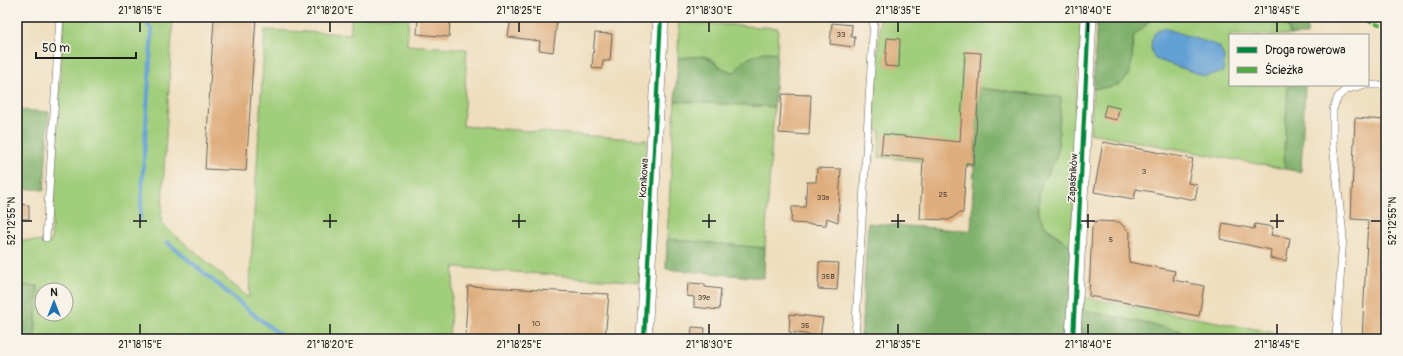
<svg xmlns="http://www.w3.org/2000/svg" width="1403" height="356" viewBox="0 0 1403 356" font-family="Pangolin,sans-serif">
<rect width="100%" height="100%" fill="#f7f3e8"/>
<filter id="ink" filterUnits="userSpaceOnUse"><feTurbulence type="fractalNoise" baseFrequency=".025" numOctaves="2"/><feDisplacementMap in="SourceGraphic" scale="8" xChannelSelector="R" yChannelSelector="G"/><feConvolveMatrix kernelMatrix="1 2 1 2 8 2 1 2 1" color-interpolation-filters="sRGB"/></filter>
<filter id="wash" filterUnits="userSpaceOnUse"><feTurbulence type="fractalNoise" baseFrequency=".012" numOctaves="4" result="noise"/><feDisplacementMap in="SourceGraphic" scale="16" xChannelSelector="R" yChannelSelector="G"/><feGaussianBlur stdDeviation="0.9" result="paint"/><feColorMatrix in="noise" values="0 0 0 0 0 0 0 0 0 0 0 0 0 0 0 0 0 1.4 0 .05"/><feComposite in="paint" operator="in"/></filter>
<g filter="url(#wash)">
<rect width="100%" height="100%" fill="#efdebe"/>
<g fill="#a1ce7c" stroke="#5e754c" fill-rule="evenodd">
<path d="M64,17H153L156,20L157,17H173L161,223L249,298L265,30L351,34V17H409L407,45L467,49L463,126L647,140L639,282L454,267L449,339H35L38,286L17,285V240L51,242ZM42,290H66V314H42Z"/>
<polygon points="880,17 1082,17 1076,98 1072,247 1045,226 1039,215 1039,192 1043,180 1050,170 1058,151 1061,97 979,88 974,166 879,157 880,131 873,129"/>
<polygon points="1152,17 1278,17 1288,27 1290,35 1230,35 1230,85 1288,85 1284,152 1285,169 1090,133 1093,89 1118,85 1132,62 1134,34 1143,28"/>
<polygon points="679,22 778,28 777,53 769,52 744,60 735,72 725,70 710,58 678,58"/>
<polygon points="675,101 774,107 765,248 667,239"/>
<polygon points="1082,297 1293,336 1293,339 1182,339 1181,331 1082,310"/>
</g>
<g fill="#80b16c" stroke="#4e6644">
<path d="M1097,17H1152L1143,28L1134,35C1131,50 1136,78 1117,85C1110,88 1101,88 1093,89Z"/>
<polygon points="1278,17 1308,17 1307,35 1290,35 1288,27"/>
<polygon points="763,52 777,53 774,107 675,101 678,58 705,56 725,70 735,72 744,60"/>
<polygon points="1288,85 1305,85 1301,172 1285,169 1284,152"/>
<path d="M978,88L1061,97L1058,151C1055,163 1048,170 1043,181C1037,193 1036,215 1045,226C1052,234 1064,240 1072,247L1068,339H861L868,223L971,231Z"/>
<polygon points="17,110 49,112 44,190 17,188"/>
<polygon points="667,239 765,248 764,278 666,269"/>
<polygon points="17,285 38,286 35,339 17,339"/>
<polygon points="1082,310 1181,331 1182,339 1080,339"/>
</g>
<path fill="#64a0d4" stroke="#405e78" d="M1164,28L1219,46L1224,57L1223,72L1205,76L1155,59C1149,50 1150,35 1159,29Z"/>
<g fill="none" stroke-linecap="round" stroke-linejoin="round">
<g stroke="#64a0d4" stroke-width="4">
<polyline points="140,219 152,30 142,17"/>
<polyline points="167,242 253,314 286,339"/>
</g>
</g>
<g id="blocks">
<g fill="#dfad7d">
<polygon points="214,17 256,17 246,171 205,169"/>
<polygon points="418,17 450,20 449,37 417,34"/>
<polygon points="511,17 557,21 553,52 539,50 540,41 508,37"/>
<polygon points="832,23 852,25 851,37 855,37 854,47 830,44"/>
<polygon points="595,33 612,34 610,61 603,61 602,69 592,68"/>
<polygon points="887,38 900,39 899,67 885,66"/>
<polygon points="965,52 981,53 974,164 966,163 963,213 959,213 949,220 920,219 923,159 881,155 883,134 960,142"/>
<polygon points="782,94 811,95 809,135 779,133"/>
<polygon points="1106,105 1119,108 1117,120 1103,117"/>
<polygon points="1355,118 1386,120 1386,339 1362,339 1368,220 1351,219"/>
<polygon points="1103,142 1193,159 1188,183 1198,185 1195,200 1136,189 1134,199 1094,192"/>
<polygon points="817,168 841,169 838,222 827,218 826,225 791,223 792,207 805,207 807,182 816,182"/>
<polygon points="17,204 29,205 29,219 17,218"/>
<polygon points="1096,221 1119,222 1130,232 1129,262 1175,271 1173,280 1204,286 1199,316 1089,296 1092,227"/>
<polygon points="1223,223 1254,229 1255,224 1273,227 1271,235 1290,238 1286,261 1270,258 1271,250 1220,239"/>
<polygon points="819,262 839,263 837,290 818,289"/>
<polygon points="688,283 705,284 705,287 721,289 719,310 694,307 694,297 687,296"/>
<polygon points="468,286 609,294 605,339 465,339"/>
<polygon points="790,314 823,318 820,336 789,332"/>
<polygon points="692,327 705,328 704,339 691,339"/>
</g>
</g>
</g>
<g filter="url(#ink)">
<use href="#blocks" fill-opacity="0" stroke="#666055" stroke-width="1"/>
<g fill="none" stroke-linecap="round" stroke-linejoin="round">
<defs>
<g id="lane">
<polyline points="1368,85 1386,85"/>
<polyline points="46,238 60,17"/>
<polyline points="855,339 874,17"/>
<polyline points="1336,339 1343,236 1333,144 1333,109 1338,97 1345,90 1363,85"/>
</g>
<g id="street">
<polyline points="644,339 661,17"/>
<polyline points="1073,339 1089,17"/>
</g>
</defs>
<use href="#lane" stroke="#666055" stroke-width="8"/>
<use href="#street" stroke="#666055" stroke-width="16"/>
<use href="#lane" stroke="#fff" stroke-width="7"/>
<use href="#street" stroke="#fff" stroke-width="15"/>
<polyline stroke="#52a943" stroke-width="3" stroke-dasharray="6 3" stroke-linecap="butt" points="1358,17 1386,27"/>
<defs>
<g id="cycleway">
<polyline points="644,339 661,17"/>
<polyline points="1073,339 1089,17"/>
</g>
</defs>
<use href="#cycleway" stroke="#f7f3e8" stroke-width="6"/>
<use href="#cycleway" stroke="#00873e" stroke-width="4"/>
</g>
</g>
<path fill="none" stroke="#1c1c1c" stroke-width="1.5" d="M140,22V32M330,22V32M519,22V32M709,22V32M898,22V32M1088,22V32M1277,22V32M140,214V228M330,214V228M519,214V228M709,214V228M898,214V228M1088,214V228M1277,214V228M22,221H32M133,221H147M323,221H337M512,221H526M702,221H716M891,221H905M1081,221H1095M1270,221H1284M1371,221H1381M140,324V334M330,324V334M519,324V334M709,324V334M898,324V334M1088,324V334M1277,324V334"/>
<g text-anchor="middle" dominant-baseline="central" stroke-width="3" stroke-linejoin="round" paint-order="stroke">
<g font-size="8" fill="#4d4034">
<text x="841" y="34">33</text>
<text x="1144" y="171">3</text>
<text x="943" y="194">25</text>
<text x="823" y="197">33a</text>
<text x="1111" y="239">5</text>
<text x="828" y="276">35B</text>
<text x="704" y="297">39e</text>
<text x="536" y="323">10</text>
<text x="805" y="325">35</text>
</g>
<g font-size="10" fill="#1c1c1c" stroke="#f7f3e8">
<text transform="translate(644 178) rotate(-87)">Konikowa</text>
<text transform="translate(1073 178) rotate(-87)">Zapaśników</text>
</g>
</g>
<rect width="1403" height="356" fill="none" stroke="#f7f3e8" stroke-width="44"/>
<rect x="1229" y="34" width="140" height="52" fill="#f7f3e8" stroke="#9f9d96"/>
<rect x="1237" y="47" width="20" height="6" fill="#00873e" stroke="#9f9d96"/>
<text x="1265" y="54" font-size="12" fill="#1c1c1c">Droga rowerowa</text>
<rect x="1237" y="67" width="20" height="6" fill="#52a943" stroke="#9f9d96"/>
<text x="1265" y="74" font-size="12" fill="#1c1c1c">Ścieżka</text>
<g transform="translate(54 302)"><circle r="19" fill="#f7f3e8" stroke="#9f9d96"/>
<path d="M0-3L7 15L0 10L-7 15Z" fill="#1f6fb2"/>
<text y="-6" font-size="11" font-weight="bold" text-anchor="middle" fill="#1c1c1c">N</text>
</g>
<path d="M36 52v6h100v-6" fill="none" stroke="#1c1c1c" stroke-width="2"/>
<text x="42" y="52" font-size="12" fill="#1c1c1c" stroke="#f7f3e8" stroke-width="3" paint-order="stroke">50 m</text>
<rect x="22" y="22" width="1359" height="312" fill="none" stroke="#1c1c1c" stroke-width="1.5"/>
<g font-size="10" text-anchor="middle" fill="#1c1c1c">
<text x="140" y="14">21°18'15"E</text>
<text x="330" y="14">21°18'20"E</text>
<text x="519" y="14">21°18'25"E</text>
<text x="709" y="14">21°18'30"E</text>
<text x="898" y="14">21°18'35"E</text>
<text x="1088" y="14">21°18'40"E</text>
<text x="1277" y="14">21°18'45"E</text>
<text transform="translate(11 221) rotate(-90)" y="4">52°12'55"N</text>
<text transform="translate(1392 221) rotate(-90)" y="4">52°12'55"N</text>
<text x="140" y="348">21°18'15"E</text>
<text x="330" y="348">21°18'20"E</text>
<text x="519" y="348">21°18'25"E</text>
<text x="709" y="348">21°18'30"E</text>
<text x="898" y="348">21°18'35"E</text>
<text x="1088" y="348">21°18'40"E</text>
<text x="1277" y="348">21°18'45"E</text>
</g>
</svg>
